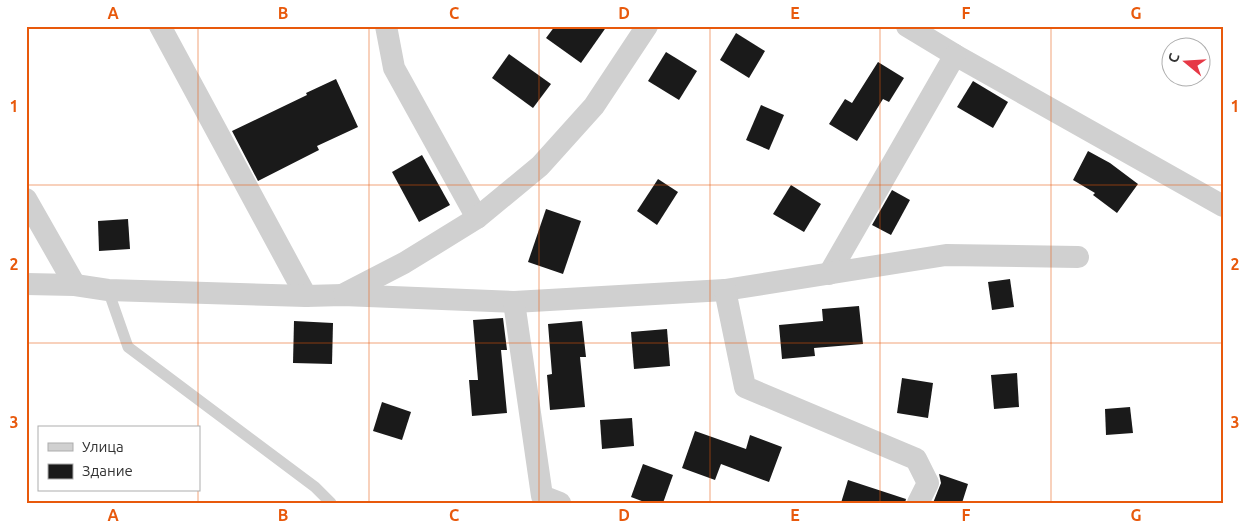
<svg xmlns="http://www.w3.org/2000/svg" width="1249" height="529" viewBox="0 0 1249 529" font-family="Ubuntu,sans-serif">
<rect width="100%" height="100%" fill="#fff"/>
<g fill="#1a1a1a">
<polygon points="555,26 607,26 581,63 546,38"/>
<polygon points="736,33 765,51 749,78 720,60"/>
<polygon points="666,52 697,71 679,100 648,81"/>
<polygon points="509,54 551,84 533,108 492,78"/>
<polygon points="878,62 904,78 889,102 883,99 857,141 829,124 845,99 852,103"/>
<polygon points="336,79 358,127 317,146 319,150 258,181 232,131 307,95 306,93"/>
<polygon points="973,81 1008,102 993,128 957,107"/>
<polygon points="761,105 784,115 769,150 746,140"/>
<polygon points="1088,151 1110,163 1138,184 1117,213 1093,195 1095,193 1073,180"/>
<polygon points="422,155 450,205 419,222 392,172"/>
<polygon points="658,179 678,192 657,225 637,211"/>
<polygon points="791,185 821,204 804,232 773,214"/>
<polygon points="892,190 910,200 891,235 872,225"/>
<polygon points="546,209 581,221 563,274 528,262"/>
<polygon points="128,219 130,249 99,251 98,221"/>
<polygon points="1010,279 1014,307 992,310 988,282"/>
<polygon points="859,306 863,344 814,348 815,356 782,359 779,325 823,321 822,309"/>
<polygon points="503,318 507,350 501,350 507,413 472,416 469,380 478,380 473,320"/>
<polygon points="294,321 333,323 332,364 293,363"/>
<polygon points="582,321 586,357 580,357 585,407 550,410 547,375 552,374 548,324"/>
<polygon points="667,329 670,366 634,369 631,332"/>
<polygon points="1017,373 1019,407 994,409 991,375"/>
<polygon points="902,378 933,383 928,418 897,413"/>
<polygon points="382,402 411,412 402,440 373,431"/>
<polygon points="1130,407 1133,433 1106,435 1105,409"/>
<polygon points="632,418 634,446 602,449 600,420"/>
<polygon points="695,431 746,449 750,435 782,447 769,482 721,464 715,480 682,468"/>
<polygon points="643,464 673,475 663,503 647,503 631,497"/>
<polygon points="939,474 968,484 962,503 933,503 941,483"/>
<polygon points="848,480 906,499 905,503 841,503"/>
</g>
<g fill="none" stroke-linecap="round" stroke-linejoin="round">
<polyline stroke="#d0d0d0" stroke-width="11" points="108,290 128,347 315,487 331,503"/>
<g stroke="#d0d0d0" stroke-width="22">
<polyline points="160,26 306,296"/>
<polyline points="386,26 394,68 477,218"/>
<polyline points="907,26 955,55 1223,206"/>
<polyline points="26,199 75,285"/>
<polyline points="829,274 955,55"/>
<polyline points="26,284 75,285 108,290 306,296 343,295 514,302 725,290 946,255 1078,257"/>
<polyline points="725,290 745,387 916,459 928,483 918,503"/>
<polyline points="344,294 404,263 477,218 540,166 594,106 647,26"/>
<polyline points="514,302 542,496 560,503"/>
</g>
</g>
<path fill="none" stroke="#e8590c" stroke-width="1" stroke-opacity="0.55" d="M198,26V428M369,26V503M539,26V503M710,26V503M880,26V503M1051,26V503M26,185H1223M26,343H1223M198,490V503"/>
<rect width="1249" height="529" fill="none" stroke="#ffffff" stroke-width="55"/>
<rect x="38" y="426" width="162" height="65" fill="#ffffff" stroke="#adadad"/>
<rect x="48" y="443" width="25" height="8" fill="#d0d0d0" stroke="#adadad"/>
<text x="82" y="452" font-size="15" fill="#333333">Улица</text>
<rect x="48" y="464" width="25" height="15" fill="#1a1a1a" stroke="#adadad"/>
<text x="82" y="476" font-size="15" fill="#333333">Здание</text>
<g transform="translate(1186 62) rotate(288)"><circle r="24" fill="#ffffff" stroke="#adadad"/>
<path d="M0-4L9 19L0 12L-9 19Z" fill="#e63946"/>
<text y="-8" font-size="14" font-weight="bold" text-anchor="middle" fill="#333333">С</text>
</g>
<rect x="28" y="28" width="1194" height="474" fill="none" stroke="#e8590c" stroke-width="2"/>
<g font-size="16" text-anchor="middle" font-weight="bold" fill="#e8590c">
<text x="113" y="19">A</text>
<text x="283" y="19">B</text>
<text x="454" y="19">C</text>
<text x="624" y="19">D</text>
<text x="795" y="19">E</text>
<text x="966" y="19">F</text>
<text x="1136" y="19">G</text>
<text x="14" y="112">1</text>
<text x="1235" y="112">1</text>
<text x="14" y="270">2</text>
<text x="1235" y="270">2</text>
<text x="14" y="428">3</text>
<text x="1235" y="428">3</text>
<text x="113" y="521">A</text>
<text x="283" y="521">B</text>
<text x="454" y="521">C</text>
<text x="624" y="521">D</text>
<text x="795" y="521">E</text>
<text x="966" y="521">F</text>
<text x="1136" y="521">G</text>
</g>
</svg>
